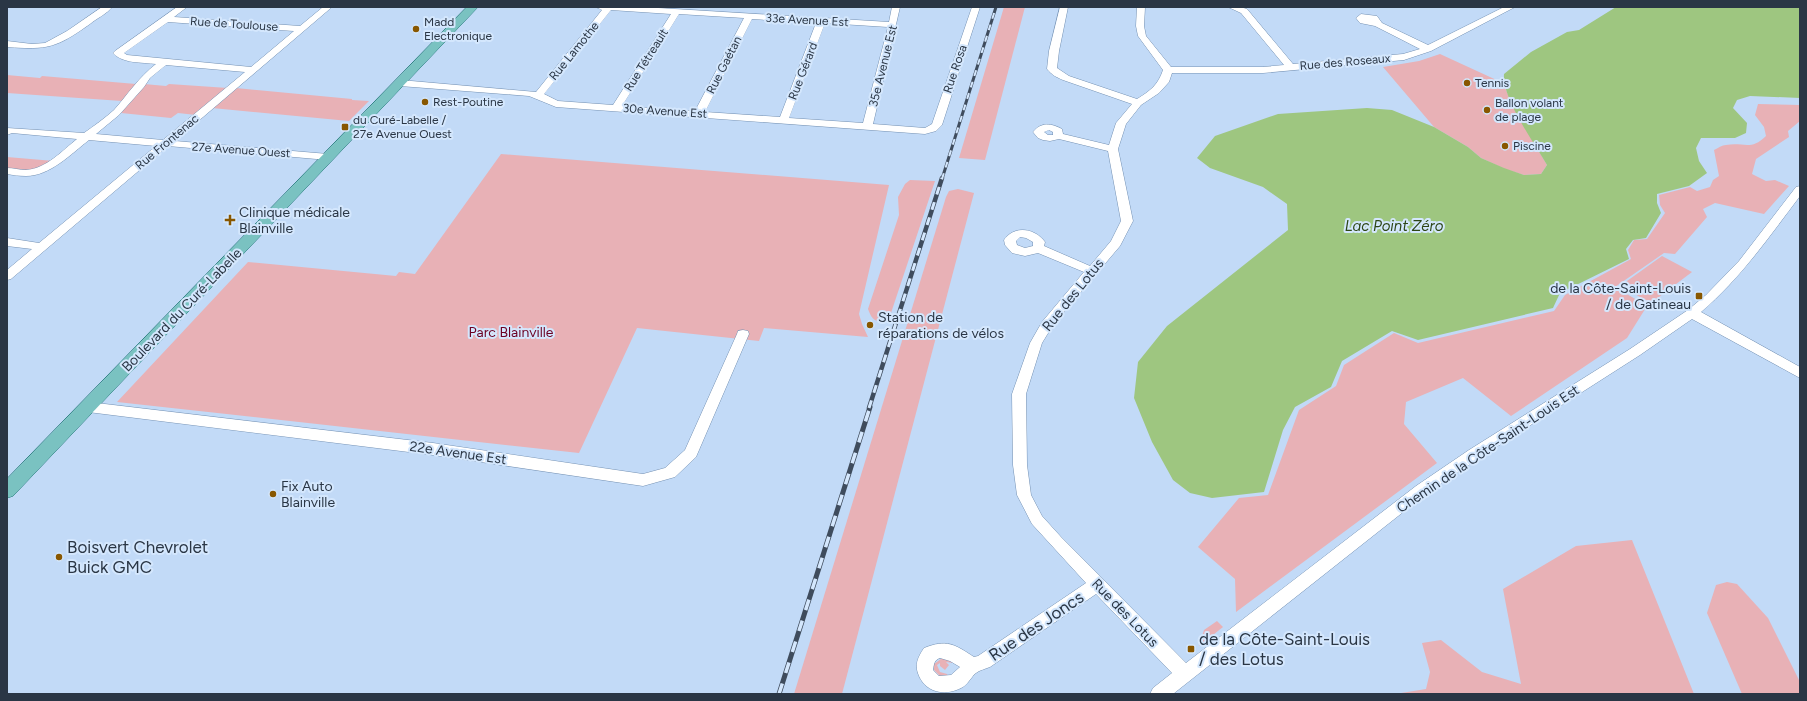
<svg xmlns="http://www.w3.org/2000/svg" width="1807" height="701" viewBox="0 0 1807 701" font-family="Figtree,sans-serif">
<rect width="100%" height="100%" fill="#c2daf7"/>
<g fill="#e8b1b6">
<polygon points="1004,7 1025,7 985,160 959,158"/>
<polygon points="1440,54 1503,83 1513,106 1547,165 1541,174 1524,175 1505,169 1481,158 1468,147 1434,127 1383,67 1419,61"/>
<polygon points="7,75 40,78 42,76 136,84 122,101 7,93"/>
<polygon points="144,84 166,86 169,84 228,88 196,115 178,113 171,118 121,113"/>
<polygon points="236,88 352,99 352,100 369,101 349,121 212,108"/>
<path d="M1758,104L1800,105V121L1788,131L1789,137L1756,159L1752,174L1766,181L1775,180L1789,186L1764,214L1715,203L1703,209L1707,217L1675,254L1664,253L1615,287L1647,306L1627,338L1511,416L1463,378L1406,402L1404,424L1437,463L1236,612L1235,579L1198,547L1239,498L1268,495L1299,410L1336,386L1344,365L1394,333L1418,343L1554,311L1565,295L1631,259L1628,250L1634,240L1647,239L1665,213L1660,205L1659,195L1690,187L1697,191L1710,187L1713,180L1719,176L1714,150C1718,148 1722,145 1726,145C1744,142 1751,151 1766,136L1764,127L1755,115Z"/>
<polygon points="501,154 889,185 859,314 862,324 868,337 764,328 759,341 637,328 579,453 117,402 248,262 396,276 399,272 415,274"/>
<polygon points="7,157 54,161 29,172 7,170"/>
<path d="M910,180L935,181L888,322C875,321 873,322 868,309L899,215L898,197L905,184Z"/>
<polygon points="958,189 974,193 842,694 794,694 946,197 949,191"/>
<polygon points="1662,256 1692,272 1651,303 1620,286"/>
<polygon points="1632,540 1694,694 1395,694 1426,689 1430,672 1422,643 1441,640 1482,672 1521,684 1503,589 1576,546"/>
<polygon points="1727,582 1737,584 1768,618 1800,682 1800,694 1742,694 1707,613 1716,585"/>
<polygon points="1217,621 1223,627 1199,646 1204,630"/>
<polygon points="941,659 947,659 953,663 946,662 949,665 945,670 940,666 940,663 937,665 940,672 947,674 948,676 940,676 934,670 934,664"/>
</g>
<path fill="#9ec680" d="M1616,7H1800V98L1750,96L1737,100L1733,108L1747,123L1746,133L1735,138H1701L1696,148L1699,161L1707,173L1689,186L1657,194V203L1661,213L1646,238L1633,240L1626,249L1629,259L1560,293L1553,308L1418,340L1392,331L1342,361L1331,387L1295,407L1283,430L1264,492L1212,498L1190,493L1173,480L1152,442L1134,398L1138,362L1167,326L1288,230L1287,204L1263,187L1210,168L1197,158L1215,136L1278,114L1367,108L1392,110L1434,127L1468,147L1481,158L1504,168L1524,175L1541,174L1547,165C1534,142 1502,99 1504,74L1531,52L1567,32L1579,30Z"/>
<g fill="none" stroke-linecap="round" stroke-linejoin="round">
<defs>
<g id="minor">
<path d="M102,7H112C107,14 97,18 90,24C56,48 48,50 7,47V41L32,44L45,43L67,31Z"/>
<path d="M177,7H187L174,17L300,26L323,7H332L175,141L328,154L333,157L328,160L168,146L11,279L7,280V270L32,249L7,246V238L39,243L156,146L89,140C71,154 50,176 26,176C19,176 13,175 7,174V168C13,168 20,170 26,170C46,169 63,150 77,139L12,133L7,135V128L84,133C94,126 105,118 114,110C128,94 139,77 156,64C142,62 123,64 113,53L115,51ZM168,22L294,31L251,67L127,55L124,53ZM166,65L245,72L163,140L96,134L119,115L144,87L150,78Z"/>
<path d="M596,7H642L889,22L892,7H900L873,124L925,128L932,124L972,7H980L942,125L936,131L925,134L556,107L529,96L400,86L395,83L400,80L536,92L602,10ZM611,10L671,14L613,105L558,101L544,94ZM679,14L744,18L695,111L622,106ZM752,19L816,23L780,117L705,112ZM825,23L888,27L863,123L789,118Z"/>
<path d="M1060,7H1068L1059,51L1057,68L1069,76L1137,99C1150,91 1158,85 1163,70L1138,36L1136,26L1137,7H1145L1144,26L1146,36L1171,67H1263L1284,65L1241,13L1228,7H1240L1247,9L1293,64L1403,54L1420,49L1375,26L1360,23L1356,18L1361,14L1377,16L1382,23L1428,45L1504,7H1515L1431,51L1404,60L1263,73H1172L1169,82L1159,93L1141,105L1126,124L1118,149L1133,221L1120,246L1053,325L1042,343L1026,394L1027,465L1031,495L1042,516L1061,537L1186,663L1416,486L1469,450L1630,349L1688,310L1706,295L1739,261L1796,187L1800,186V196C1769,237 1740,279 1701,312L1800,367V378L1692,319L1640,355L1479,458L1426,494L1173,694H1150L1153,688L1172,673L1096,594L990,667C985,669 980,670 976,673C971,677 969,683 963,687C947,696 927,694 919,676C914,665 918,657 924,648C947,639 954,644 974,657L978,656L1086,583L1032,524L1017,495L1013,465L1012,394L1030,343L1042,322L1084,272L1038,253L1025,256L1012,253L1005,245L1004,240C1014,225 1035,228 1045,242L1044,246L1090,266L1111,241L1121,221L1108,151L1059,139L1050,141L1043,140L1038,138L1033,132C1041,122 1051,123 1062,129L1063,134L1109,145L1116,123L1132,104L1063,80C1056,77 1052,75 1047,69L1049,51ZM1049,130L1053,132V135H1048L1044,132ZM1020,237L1026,238L1033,242V246L1025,248L1017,245L1016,241ZM940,658L950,661L960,667L951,675L939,676L933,670C934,664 934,660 940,658Z"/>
<polygon points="743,330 748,331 749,334 696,457 675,477 643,486 433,455 88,412 83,411 81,407 83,403 88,402 433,443 643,474 665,468 685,450 737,334 738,331"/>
</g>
<polygon id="major" points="467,7 478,7 13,496 7,498 7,479"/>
</defs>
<use href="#minor" stroke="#7491b3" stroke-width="1"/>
<use href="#major" stroke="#25777a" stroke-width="1"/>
<use href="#minor" fill="#fff" fill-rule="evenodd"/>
<use href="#major" fill="#7ac2c1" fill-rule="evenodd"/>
<defs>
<polyline id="rail-far2" points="942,179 996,7"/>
<polyline id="rail-far1" points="869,408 942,178"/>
<polyline id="rail" points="779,694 870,407"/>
</defs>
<use href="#rail-far2" stroke="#3f4c5d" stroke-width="3"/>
<use href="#rail-far1" stroke="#3f4c5d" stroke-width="4.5"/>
<use href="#rail" stroke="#3f4c5d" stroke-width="5"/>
<use href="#rail-far2" stroke="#d4e7fd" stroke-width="2" stroke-dasharray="6" stroke-linecap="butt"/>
<use href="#rail-far1" stroke="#d4e7fd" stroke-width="3" stroke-dasharray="8" stroke-linecap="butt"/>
<use href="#rail" stroke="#d4e7fd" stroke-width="3.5" stroke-dasharray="11" stroke-linecap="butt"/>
</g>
<g fill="#885700" stroke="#d4e7fd" stroke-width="1.5">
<circle cx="416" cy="29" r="4"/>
<circle cx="1467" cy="83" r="4"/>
<circle cx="425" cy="102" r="4"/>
<circle cx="1487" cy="110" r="4"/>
<rect x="341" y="123" width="8" height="8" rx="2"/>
<circle cx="1505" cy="146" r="4"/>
<path d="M228 214h4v4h4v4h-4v4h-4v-4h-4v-4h4z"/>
<rect x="1695" y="292" width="8" height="8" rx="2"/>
<circle cx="870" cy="325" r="4"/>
<circle cx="273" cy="494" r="4"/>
<circle cx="59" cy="557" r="4"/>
<rect x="1187" y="645" width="8" height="8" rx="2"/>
</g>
<g text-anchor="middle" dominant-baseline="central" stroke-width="4" stroke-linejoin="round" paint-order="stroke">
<g font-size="12" fill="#2a3645" stroke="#d4e7fd">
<text transform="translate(807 20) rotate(3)">33e Avenue Est</text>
<text transform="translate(234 24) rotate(4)">Rue de Toulouse</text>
<text transform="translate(574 51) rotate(-51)">Rue Lamothe</text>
<text transform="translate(646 60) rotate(-58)">Rue Tétreault</text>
<text transform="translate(1345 62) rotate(-5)">Rue des Roseaux</text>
<text transform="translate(724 65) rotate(-63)">Rue Gaétan</text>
<text transform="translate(883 66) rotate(-76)">35e Avenue Est</text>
<text transform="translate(955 69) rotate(-71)">Rue Rosa</text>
<text transform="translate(803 71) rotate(-69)">Rue Gérard</text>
<text transform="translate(665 111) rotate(4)">30e Avenue Est</text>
<text transform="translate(167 142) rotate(-40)">Rue Frontenac</text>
<text transform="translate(241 150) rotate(4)">27e Avenue Ouest</text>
</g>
<g font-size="12" fill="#2a3645" stroke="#d4e7fd" text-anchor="start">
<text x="424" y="22">Madd<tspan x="424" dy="14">Electronique</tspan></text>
<text x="1475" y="83">Tennis</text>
<text x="433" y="102">Rest-Poutine</text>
<text x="1495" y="103">Ballon volant<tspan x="1495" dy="14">de plage</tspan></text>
<text x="353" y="120">du Curé-Labelle /<tspan x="353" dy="14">27e Avenue Ouest</tspan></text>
<text x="1513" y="146">Piscine</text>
</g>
<g font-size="14" fill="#2a3645" stroke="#d4e7fd" text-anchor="start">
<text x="239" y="212">Clinique médicale<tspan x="239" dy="16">Blainville</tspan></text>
<text x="1691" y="288" text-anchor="end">de la Côte-Saint-Louis<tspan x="1691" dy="16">/ de Gatineau</tspan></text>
<text x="878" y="317">Station de<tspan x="878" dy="16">réparations de vélos</tspan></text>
<text x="281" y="486">Fix Auto<tspan x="281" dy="16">Blainville</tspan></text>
</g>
<g font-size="14" fill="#2a3645" stroke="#d4e7fd">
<text transform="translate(1073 295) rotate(-51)">Rue des Lotus</text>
<text transform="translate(182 310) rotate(-46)">Boulevard du Curé-Labelle</text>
<text transform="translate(1488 449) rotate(-34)">Chemin de la Côte-Saint-Louis Est</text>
<text transform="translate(458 453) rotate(8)">22e Avenue Est</text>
<text transform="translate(1125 613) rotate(46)">Rue des Lotus</text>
</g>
<g font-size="14" fill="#6c0224" stroke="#d4e7fd">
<text x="511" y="332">Parc Blainville</text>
</g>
<g font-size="15" font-style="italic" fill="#2d4615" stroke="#d4e7fd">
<text x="1394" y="226">Lac Point Zéro</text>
</g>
<g font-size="17" fill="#2a3645" stroke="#d4e7fd" text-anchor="start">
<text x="67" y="547">Boisvert Chevrolet<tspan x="67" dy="20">Buick GMC</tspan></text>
<text x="1199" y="639">de la Côte-Saint-Louis<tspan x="1199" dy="20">/ des Lotus</tspan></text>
</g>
<g font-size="17" fill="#2a3645" stroke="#d4e7fd">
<text transform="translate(1036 626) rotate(-34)">Rue des Joncs</text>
</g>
</g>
<rect width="1807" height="701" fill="none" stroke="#2a3645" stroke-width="16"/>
</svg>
